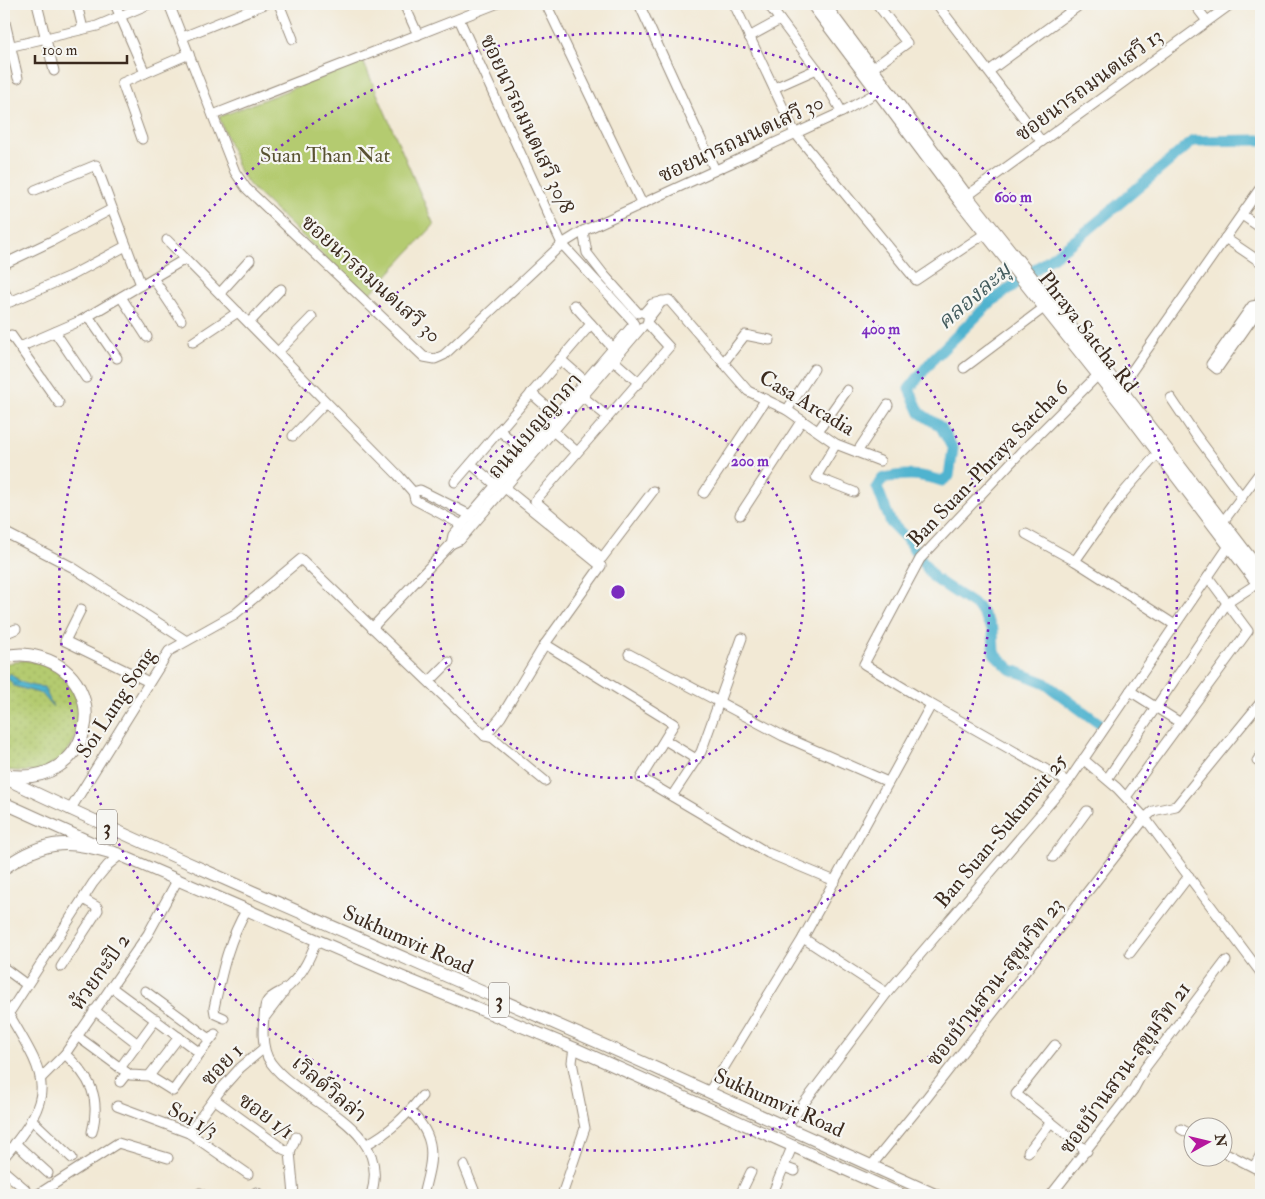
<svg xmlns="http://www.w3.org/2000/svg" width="1265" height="1199" viewBox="0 0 1265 1199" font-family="'IM FELL Double Pica','Noto Serif Thai',serif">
<defs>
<pattern id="grass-dots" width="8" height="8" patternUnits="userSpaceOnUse" patternTransform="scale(1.25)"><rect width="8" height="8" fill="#b4cb70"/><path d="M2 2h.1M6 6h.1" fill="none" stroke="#9cae61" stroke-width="1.8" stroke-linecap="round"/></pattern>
<pattern id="water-waves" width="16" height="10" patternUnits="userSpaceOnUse" patternTransform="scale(1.25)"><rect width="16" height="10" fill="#50b3cf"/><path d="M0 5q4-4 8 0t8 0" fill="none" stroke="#4492a7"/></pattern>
</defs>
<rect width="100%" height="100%" fill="#f6f6f2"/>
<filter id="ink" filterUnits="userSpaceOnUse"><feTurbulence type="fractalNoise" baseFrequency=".02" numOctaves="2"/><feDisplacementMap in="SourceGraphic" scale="10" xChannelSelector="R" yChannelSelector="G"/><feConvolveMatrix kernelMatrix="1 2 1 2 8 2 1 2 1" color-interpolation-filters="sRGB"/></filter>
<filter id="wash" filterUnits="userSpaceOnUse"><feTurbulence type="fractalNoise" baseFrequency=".0096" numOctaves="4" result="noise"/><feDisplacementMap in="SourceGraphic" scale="20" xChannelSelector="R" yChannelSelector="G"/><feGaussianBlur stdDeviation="1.12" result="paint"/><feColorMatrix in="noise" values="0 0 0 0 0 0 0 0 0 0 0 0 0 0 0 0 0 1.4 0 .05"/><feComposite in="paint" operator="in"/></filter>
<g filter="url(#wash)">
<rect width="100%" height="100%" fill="#f2e9d5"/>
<path fill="url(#grass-dots)" stroke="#787a47" d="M23,660C34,662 46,663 56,670C88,693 87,745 52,764C48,766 43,770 38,771C28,773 14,770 4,770V664Z"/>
<polygon fill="#b4cb70" stroke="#787a47" points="363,61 434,225 367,297 251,187 240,172 219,117"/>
<path fill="url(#water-waves)" stroke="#466e76" d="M10,673C21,684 29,686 44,687L53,707L42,694L14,686L7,677Z"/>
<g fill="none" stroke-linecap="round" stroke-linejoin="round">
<path stroke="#50b3cf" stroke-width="11" d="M1100,724L1043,682L1010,669L994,653L993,630L979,608L934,578L907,539L891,523L877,487L882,479C904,473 920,474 942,481L949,476L953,449L941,427L920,413L909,389L933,359L991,302L1081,236L1193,141L1261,140"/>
</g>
</g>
<g filter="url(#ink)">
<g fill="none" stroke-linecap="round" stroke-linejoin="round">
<defs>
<g id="minor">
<polyline points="37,4 54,71"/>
<polyline points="77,4 83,29"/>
<polyline points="115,4 145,73"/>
<polyline points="169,4 235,172 246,188 424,357 435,359 444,355 562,244 583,231 842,112 878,92"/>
<polyline points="279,4 293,39"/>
<polyline points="404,4 418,35"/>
<polyline points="546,4 642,204"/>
<polyline points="639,4 715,170"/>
<polyline points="734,4 795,133 916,280 986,233"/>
<polyline points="768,4 817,69 842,112"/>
<polyline points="937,4 1041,141"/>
<polyline points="1194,4 1207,21"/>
<polyline points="4,18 18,78"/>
<polyline points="459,19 562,244 632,320"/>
<polyline points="183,37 265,4"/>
<polyline points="749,37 780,20"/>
<polyline points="4,48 97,26 149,4"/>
<polyline points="873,68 907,43 877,4"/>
<polyline points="989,71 1081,4"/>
<polyline points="774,88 817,69"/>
<polyline points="213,115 496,4"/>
<polyline points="142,139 122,83 189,54"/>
<polyline points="35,190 96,165 141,285"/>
<polyline points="967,196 1231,4"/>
<polyline points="1242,215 1261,228"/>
<polyline points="583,231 587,253 604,275 638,313"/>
<polyline points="1225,238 1259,261"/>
<polyline points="167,240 398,475 413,492 415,500 462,525"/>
<polyline points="4,264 52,241 112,209"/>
<polyline points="153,278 181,320"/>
<polyline points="4,291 10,302 70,276 126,246"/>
<polyline points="220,293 250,260"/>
<polyline points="121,297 147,337"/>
<polyline points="574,305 613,348"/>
<polyline points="1258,305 1252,306 1211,364 1217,369 1259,309 1258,305 1261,299"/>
<polyline points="644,313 652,304 669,300 748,391 787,410 836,444 880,461"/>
<polyline points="88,316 117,358"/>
<polyline points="648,319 662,301"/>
<polyline points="249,323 281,289"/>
<polyline points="647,323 669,347 535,501 602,558 653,491"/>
<polyline points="55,332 86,378"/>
<polyline points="11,335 59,403"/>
<polyline points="193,342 238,312"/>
<polyline points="20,347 80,321 185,259"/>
<polyline points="278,352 312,317"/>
<polyline points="560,359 585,381"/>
<polyline points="614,361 639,383"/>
<polyline points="723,363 745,335 770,340"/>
<polyline points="964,368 1045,307"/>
<polyline points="1120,388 1261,187"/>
<polyline points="531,393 556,415"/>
<polyline points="583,397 608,417"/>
<polyline points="1171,398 1195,434 1242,497"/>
<polyline points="787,410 814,369"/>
<polyline points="499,430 524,451"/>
<polyline points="553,431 577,452"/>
<polyline points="818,431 847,390"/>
<polyline points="293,436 326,402"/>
<polyline points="836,444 816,477 854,492"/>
<polyline points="857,452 888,405"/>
<polyline points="471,464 496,485"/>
<polyline points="455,482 591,324"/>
<polyline points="413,492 420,490 470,515"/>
<polyline points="704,493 766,399"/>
<polyline points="740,515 802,420"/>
<polyline points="1219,527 1261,471"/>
<polyline points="4,532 72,567 185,640"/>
<polyline points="1026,534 1075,561 1175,625"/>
<polyline points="451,544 460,540 642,327"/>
<polyline points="1075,561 1123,493 1158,453"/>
<polyline points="81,609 65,641 149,682"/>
<polyline points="372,628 451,544 453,535 634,324"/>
<polyline points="4,634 16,629"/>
<polyline points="545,644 674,724 641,778 768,853 835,881"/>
<polyline points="629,654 783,736 888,782"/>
<polyline points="136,675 147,657"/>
<polyline points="430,681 449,662"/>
<polyline points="1130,691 1179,722"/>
<polyline points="485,736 501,717 545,644 601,566 505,488"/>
<polyline points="665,740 696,759"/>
<polyline points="1083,759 1117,788 1145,818 1261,973"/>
<polyline points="1257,761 1261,755"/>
<polyline points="1107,779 1227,603 1258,583"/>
<polyline points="1068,782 927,702 864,664 920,559 1020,453 1098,375"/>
<polyline points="672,796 701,752 742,638"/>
<polyline points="1126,797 1248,631 1208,577"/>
<polyline points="70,810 169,651 235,614 301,559 485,736 493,738 545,781"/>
<polyline points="1053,857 1087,811"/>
<polyline points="803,938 887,993"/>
<path d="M317,940C310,957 304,972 290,985C283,993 267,995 265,1007C263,1024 260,1048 271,1063C303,1106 393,1125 371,1195"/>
<polyline points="1130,953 1189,876"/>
<polyline points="61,967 98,910 97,907 83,899"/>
<polyline points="4,968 27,985"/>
<polyline points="145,991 210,1039"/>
<polyline points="4,1010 11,1010 93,883 108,865 120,855"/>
<polyline points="94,1010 138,1044"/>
<polyline points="265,1017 284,992"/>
<path d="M224,1018L215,1014L214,1008C222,972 228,941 247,909"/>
<polyline points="77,1036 130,1075 149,1076 173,1091 200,1053 111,987"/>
<polyline points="1055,1045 1016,1094 1087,1151"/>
<polyline points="200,1053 215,1034"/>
<path d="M65,1054C91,1078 101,1098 92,1132"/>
<polyline points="120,1068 156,1019"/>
<polyline points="149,1076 179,1037"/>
<polyline points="41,1078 65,1054 148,934 178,879"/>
<polyline points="120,1082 127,1073"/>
<polyline points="709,1092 803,938 931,705"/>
<polyline points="214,1099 283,1149 290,1152 294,1195"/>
<polyline points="117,1106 189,1133 248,1174"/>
<path d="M410,1111C439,1140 432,1159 423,1195"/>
<polyline points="31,1119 72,1158"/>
<polyline points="786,1127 887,993 1068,782 1229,546"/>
<polyline points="1181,1129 1192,1135"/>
<polyline points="189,1133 222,1088 240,1068 264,1048"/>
<polyline points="15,1143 48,1173"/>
<path d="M367,1144C390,1132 406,1116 422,1096"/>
<polyline points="1222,1151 1261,1171"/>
<polyline points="290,1152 296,1137"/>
<polyline points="1028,1152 1051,1122"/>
<path d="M4,1157C59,1092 47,1079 7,1011"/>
<polyline points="464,1165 476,1195"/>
<polyline points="871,1166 925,1100 1145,818 1153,811 1176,806 1261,702"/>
<polyline points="784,1167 795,1171"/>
<polyline points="1254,1167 1261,1154"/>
<polyline points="4,1171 25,1189"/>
<polyline points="256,1192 261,1195"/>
<polyline points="200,1193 203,1195"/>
<polyline points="37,1195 118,1143 168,1158"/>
<polyline points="562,1195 585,1128 572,1062 574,1048"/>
<polyline points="740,1195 751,1172"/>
<polyline points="772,1195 792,1147"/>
<polyline points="1051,1195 1133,1090 1145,1068 1226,961"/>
</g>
<g id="major">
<polyline points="812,4 961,203 1121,404 1261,588"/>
<polyline points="824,4 967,196 1127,397 1261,572"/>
<path d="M4,778C220,881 441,972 660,1070C752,1111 844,1154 936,1195"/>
<polyline points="4,803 99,846"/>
<polyline points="113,852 402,977 574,1048 902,1195"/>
</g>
<g id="highway">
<path d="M4,657C17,653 29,654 41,658C115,680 93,791 4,775"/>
<path d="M4,868C47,837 71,840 120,855"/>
</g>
</defs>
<use href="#minor" stroke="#968a7a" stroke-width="11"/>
<use href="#major" stroke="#968a7a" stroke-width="13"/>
<use href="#highway" stroke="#968a7a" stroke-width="14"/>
<use href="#minor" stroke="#fff" stroke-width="9"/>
<use href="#major" stroke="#fff" stroke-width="11"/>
<use href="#highway" stroke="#fff" stroke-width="12"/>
</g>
</g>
<g fill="none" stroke="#7b2cbf" stroke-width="2.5" stroke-dasharray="2.5 5">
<circle cx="618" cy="592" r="186"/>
<circle cx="618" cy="592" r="372"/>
<circle cx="618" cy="592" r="559"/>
</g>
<g text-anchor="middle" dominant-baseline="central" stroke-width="4.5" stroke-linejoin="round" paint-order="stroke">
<g fill="#f6f6f2" stroke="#73675e" stroke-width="1">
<rect x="97" y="809.5" width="20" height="35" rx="4"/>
<rect x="489" y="982.5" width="20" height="35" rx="4"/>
</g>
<g font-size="20" font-weight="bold" fill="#3b2a1e">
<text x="107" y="827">3</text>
<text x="499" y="1000">3</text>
</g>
<g font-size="21" fill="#3b2a1e" stroke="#f6f6f2">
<text transform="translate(1089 85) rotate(-36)">ซอยนารถมนตเสวี 13</text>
<text transform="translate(527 124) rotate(65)">ซอยนารถมนตเสวี 30/8</text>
<text transform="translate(741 139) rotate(-25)">ซอยนารถมนตเสวี 30</text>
<text transform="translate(371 279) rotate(42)">ซอยนารถมนตเสวี 30</text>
<text transform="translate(1088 332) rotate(52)">Phraya Satcha Rd</text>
<text transform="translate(807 403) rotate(31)">Casa Arcadia</text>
<text transform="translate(535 426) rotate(-49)">ถนนเบญญาภา</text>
<text transform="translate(988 464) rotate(-46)">Ban Suan-Phraya Satcha 6</text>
<text transform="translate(116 703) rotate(-57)">Soi Lung Song</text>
<text transform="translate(1001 831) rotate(-50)">Ban Suan-Sukumvit 25</text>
<text transform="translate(408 940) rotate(24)">Sukhumvit Road</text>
<text transform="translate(100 972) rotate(-55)">ห้วยกะปิ 2</text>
<text transform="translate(995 982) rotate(-52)">ซอยบ้านสวน-สุขุมวิท 23</text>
<text transform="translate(222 1065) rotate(-46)">ซอย 1</text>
<text transform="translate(1125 1068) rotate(-54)">ซอยบ้านสวน-สุขุมวิท 21</text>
<text transform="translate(329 1089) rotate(40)">เวิลด์วิลล่า</text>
<text transform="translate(779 1103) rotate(24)">Sukhumvit Road</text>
<text transform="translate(266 1116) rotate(36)">ซอย 1/1</text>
<text transform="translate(193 1120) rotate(27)">Soi 1/3</text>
</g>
<g font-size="21" fill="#595232" stroke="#f6f6f2">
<text x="325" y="155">Suan Than Nat</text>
</g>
<g font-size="22" font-style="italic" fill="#425a5c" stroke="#f6f6f2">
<text transform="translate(974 296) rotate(-41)">คลองละมุ</text>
</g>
</g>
<circle cx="618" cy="592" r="8" fill="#7b2cbf" stroke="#f6f6f2" stroke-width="2.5"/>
<g font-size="15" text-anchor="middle" font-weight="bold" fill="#7b2cbf" stroke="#f6f6f2" stroke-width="4.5" stroke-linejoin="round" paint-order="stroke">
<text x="1013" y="202">600 m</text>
<text x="881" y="334">400 m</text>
<text x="750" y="466">200 m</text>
</g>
<rect width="1265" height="1199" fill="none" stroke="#f6f6f2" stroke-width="20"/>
<g transform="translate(1208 1142) rotate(82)"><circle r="24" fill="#f6f6f2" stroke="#aba49d"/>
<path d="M0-4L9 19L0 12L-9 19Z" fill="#b5179e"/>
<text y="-8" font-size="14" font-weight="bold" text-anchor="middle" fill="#3b2a1e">N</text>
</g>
<path d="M35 55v8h92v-8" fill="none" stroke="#3b2a1e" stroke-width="2.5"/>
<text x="42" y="55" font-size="15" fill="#3b2a1e" stroke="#f6f6f2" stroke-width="4" paint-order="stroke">100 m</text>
</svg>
